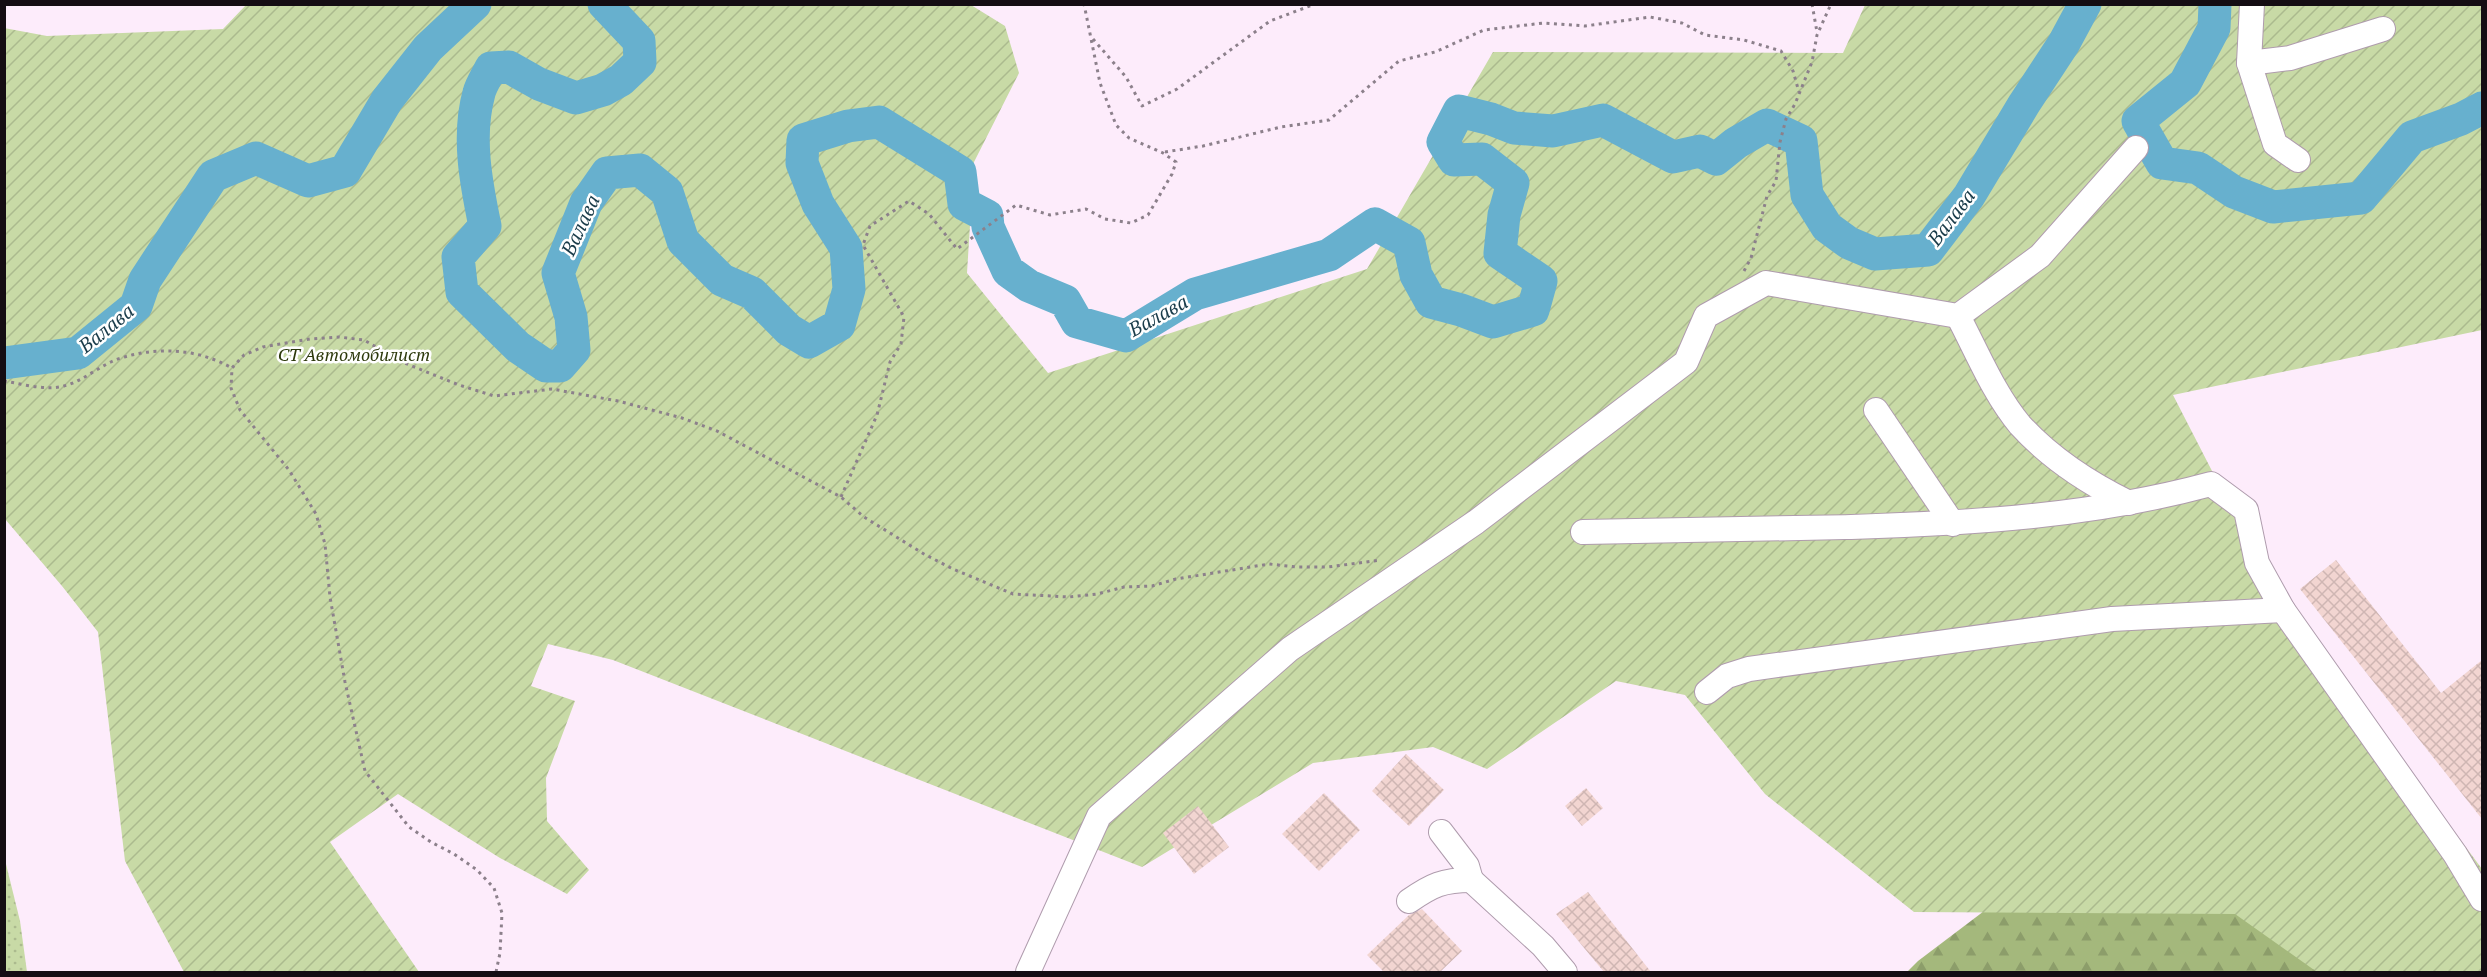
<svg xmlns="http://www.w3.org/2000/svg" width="2487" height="977" viewBox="0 0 2487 977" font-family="'PT Serif',serif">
<defs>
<pattern id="forest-firs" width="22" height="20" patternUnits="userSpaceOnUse" patternTransform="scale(1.5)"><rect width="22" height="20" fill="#a4b87c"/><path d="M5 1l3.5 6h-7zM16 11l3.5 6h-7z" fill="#8c9d6a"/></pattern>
<pattern id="park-dots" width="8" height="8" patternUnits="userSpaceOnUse" patternTransform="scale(1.5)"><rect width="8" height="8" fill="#c8daa6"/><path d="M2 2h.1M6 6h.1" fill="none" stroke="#abba8e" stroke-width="1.8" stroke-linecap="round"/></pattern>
<pattern id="garden-furrows" width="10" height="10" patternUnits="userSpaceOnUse" patternTransform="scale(1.5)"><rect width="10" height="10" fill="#c8daa6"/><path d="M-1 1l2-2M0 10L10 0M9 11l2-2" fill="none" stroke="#abba8e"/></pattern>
<pattern id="building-cross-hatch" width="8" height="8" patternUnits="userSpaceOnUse" patternTransform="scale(1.5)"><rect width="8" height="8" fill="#f2d5d1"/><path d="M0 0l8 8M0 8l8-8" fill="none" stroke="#cfb6b3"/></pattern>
</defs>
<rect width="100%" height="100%" fill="#fdecfb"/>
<polygon fill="url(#forest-firs)" points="2285,867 2454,972 1907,972 1918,961 2033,874"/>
<polygon fill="url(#park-dots)" points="5,860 20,921 27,972 5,972"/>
<polygon fill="url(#garden-furrows)" points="247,4 971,5 1005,26 1019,73 974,162 967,273 1048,373 1367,269 1493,52 1843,53 1865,5 2482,5 2482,330 2173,395 2267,578 2482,869 2482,972 2317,972 2235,914 1914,912 1765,794 1685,695 1616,681 1487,769 1433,747 1313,763 1142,867 613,660 548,644 531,686 575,701 546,778 547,821 589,870 567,894 500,858 398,794 330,842 419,972 184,972 125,861 98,632 62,586 5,519 4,28 47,36 223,29"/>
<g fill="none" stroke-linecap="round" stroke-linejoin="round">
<g stroke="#67b0ce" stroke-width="33">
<path d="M604,4L639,41L640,62L621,80L603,90L576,98L539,84L509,67L491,68C487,76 481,85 479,93C467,136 476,183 485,226L458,257L462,292L518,347L546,366H560L574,350L571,317L558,273L586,203L607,173L640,170L667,192L683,241L722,280L752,293L789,330L809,342L839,325L849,289L846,248L818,204L802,163L803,140L848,126L879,122L960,172L964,204L987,216L988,227L1008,271L1029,286L1065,301L1077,322L1126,336L1195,294L1329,255L1375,224L1409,243L1416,275L1431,302L1461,310L1493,322L1533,310L1541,281L1500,253L1504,215L1513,183L1482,159L1454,160L1443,142L1459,111L1491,119L1514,128L1553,131L1603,120L1673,157L1700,151L1716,159L1736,143L1767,125L1801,141L1807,195L1827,227L1849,243L1875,254L1928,250L1969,196L2024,104L2064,43L2085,4"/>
<polyline points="2215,4 2214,28 2185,83 2138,121 2162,163 2198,168 2234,192 2273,207 2361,198 2412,137 2461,119 2482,108"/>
<polyline points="4,363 78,353 136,306 145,280 213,176 256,158 308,181 345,171 387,100 428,48 475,4"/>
</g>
</g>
<g fill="url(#building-cross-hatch)">
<polygon points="2336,560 2441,693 2482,660 2482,819 2300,589"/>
<polygon points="1406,754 1444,790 1409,826 1372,791"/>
<polygon points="1586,788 1603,808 1582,826 1565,806"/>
<polygon points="1324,793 1360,830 1319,871 1282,834"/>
<polygon points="1198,806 1229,847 1194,874 1163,833"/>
<polygon points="1588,892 1651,972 1604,972 1556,914"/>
<polygon points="1422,909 1462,951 1440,972 1384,972 1367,955 1409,915"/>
</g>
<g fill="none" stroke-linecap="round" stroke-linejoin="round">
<defs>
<g id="minor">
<polyline points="2252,4 2249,63 2275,144 2298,160"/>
<polyline points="2249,63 2290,58 2383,29"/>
<path d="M1958,316C1977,352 1994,394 2020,425C2051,459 2088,483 2129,503"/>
<polyline points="1876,410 1953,524"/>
<path d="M1583,532C1673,530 1762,529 1851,527C1973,523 2093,516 2211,484L2246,510L2257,563L2283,610L2455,854L2482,899"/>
<polyline points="1707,692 1727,676 1749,669 2112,619 2283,610"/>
<polyline points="1441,832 1467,866 1471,880"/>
<polyline points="1471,880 1543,946 1565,972"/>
<path d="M1409,901C1432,885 1443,880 1471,880"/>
<polyline points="1028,972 1099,816 1290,649 1476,522 1686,362 1706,316 1766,283 1958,316 2040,256 2136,148"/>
</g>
</defs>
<use href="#minor" stroke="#af9cad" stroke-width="26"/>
<g stroke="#8c808b" stroke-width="3" stroke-dasharray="3 4.5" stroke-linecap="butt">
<polyline points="1812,4 1817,32"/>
<polyline points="1093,39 1126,77 1142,106 1177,89 1270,21 1315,4"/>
<polyline points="1165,152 1203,146 1281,127 1329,120 1399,61 1435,52 1484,30 1544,23 1585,26 1650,17 1682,23 1705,35 1744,40 1781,51 1793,71 1799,92"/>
<polyline points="1744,271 1751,258 1767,196 1776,181 1780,142 1786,119 1795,104 1812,62 1817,35 1831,4"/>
<path d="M4,381C23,384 45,391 64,386C84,381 101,364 121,358C159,346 198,349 232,368"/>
<polyline points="841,497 877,415 890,362 901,344 904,317 863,245 870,226 909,201 929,214 957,249 1016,205 1050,215 1086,209 1105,219 1131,223 1148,215 1172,174 1176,162 1163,153 1129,138 1116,125 1100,83 1084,4"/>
<polyline points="496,972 500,953 502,913 494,888 477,870 454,854 431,842 409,827 365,771 345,682 330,597 325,544 316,514 289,470 240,410 231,388 232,368 244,355 263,347 310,339 339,337 364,340 402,362 459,385 494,396 552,389 618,401 682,418 717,431 841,497 864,517 924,554 953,569 1013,594 1069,597 1097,594 1124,587 1152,586 1176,579 1269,564 1297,567 1328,567 1381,560"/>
</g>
<use href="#minor" stroke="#fff" stroke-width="24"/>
</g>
<g text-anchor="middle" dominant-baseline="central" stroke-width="5" stroke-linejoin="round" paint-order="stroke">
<g font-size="18" font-style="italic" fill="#2c390b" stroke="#fff">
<text x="354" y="354">СТ Автомобилист</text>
</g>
<g font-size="20" font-style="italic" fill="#1a3c4a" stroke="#fff">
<text transform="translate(1951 217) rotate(-53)">Валава</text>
<text transform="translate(580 225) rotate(-65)">Валава</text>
<text transform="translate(1158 315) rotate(-29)">Валава</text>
<text transform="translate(106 328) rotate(-39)">Валава</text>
</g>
</g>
<rect width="2487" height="977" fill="none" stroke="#140d13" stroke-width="12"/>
</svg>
